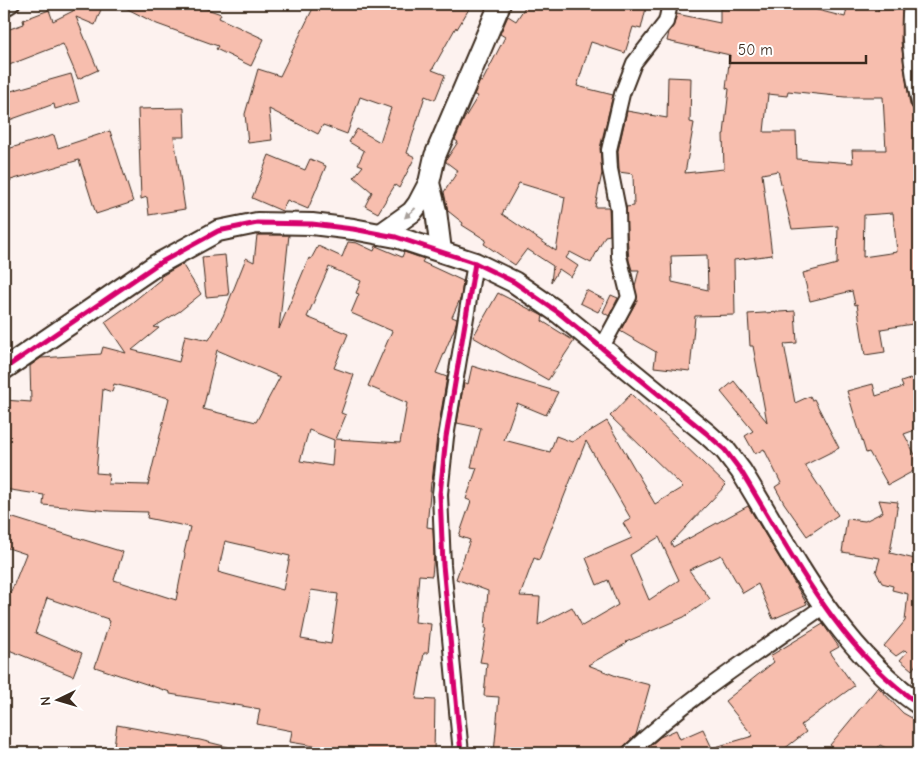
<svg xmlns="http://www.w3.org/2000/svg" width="923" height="757" viewBox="0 0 923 757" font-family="'Comic Neue',sans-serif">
<rect width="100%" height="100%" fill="#fdf2ef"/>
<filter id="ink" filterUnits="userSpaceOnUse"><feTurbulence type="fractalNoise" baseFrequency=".02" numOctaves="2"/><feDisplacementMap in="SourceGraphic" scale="10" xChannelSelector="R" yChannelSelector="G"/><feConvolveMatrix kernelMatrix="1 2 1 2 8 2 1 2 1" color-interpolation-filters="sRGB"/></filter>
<g filter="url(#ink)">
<g fill="#f7beae" stroke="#3b2a1e" fill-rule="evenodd">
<polygon points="76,4 103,4 95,25 76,17 98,70 78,79 63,44 4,67 4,31 24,24 23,20 49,10 53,21 73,11"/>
<polygon points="118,4 193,4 221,14 219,18 264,39 251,66 216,49 218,46 157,24"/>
<polygon points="315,4 472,4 457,29 456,27 432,70 445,75 435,100 425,96 407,153 415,157 399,188 395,185 378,213 365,206 372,192 354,177 363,166 358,164 364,151 349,142 357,129 380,142 391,108 360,97 347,134 323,125 318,134 269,109 272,140 248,143 245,114 258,69 280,76"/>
<path d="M527,4H647L641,29L633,27L625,53L591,42L577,86L613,95L600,148L602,173L595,207H609L610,235L605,236L591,263L570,252L566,258L578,266L571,277L559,269L551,282L553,266L527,249L515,265L484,244L486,240L462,225L463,223L448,211L444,192L458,171L446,162V160L458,142L455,140L464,119L478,96L474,95L480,81L482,82L505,37L500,34L508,16L516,21ZM519,183L565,197L556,251L502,214Z"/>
<path d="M745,4H803L802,6L845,17L848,4H880L878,10L902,9L901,41L904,67L910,105L915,111L917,143L919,142V323L881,329L885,352L865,355L857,304L855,305L852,291L810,301L803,273L837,264L838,226L792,229L778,171L762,174L772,255L734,260L735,315L695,316L690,371L654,367L656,352L620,331L637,300L635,286L639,270H632L629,260L627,235L626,207L634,206L633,174L619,172V168L618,151L627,111L667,118L668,77L691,78L690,122L694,123L685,173L724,169L723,134H724L729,89L726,88L730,55L667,41L669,32L674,24L677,14L720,23V9L745,8ZM788,91L845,97H883L886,150H852L853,163L797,159L796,132H764L768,94L787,96ZM893,213L897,252L863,257L864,215ZM707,255L708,290L672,282L671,256Z"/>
<polygon points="71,74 79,102 55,109 54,104 4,122 4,93"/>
<polygon points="184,108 185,137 174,137 185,209 149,215 147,197 141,199 138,109"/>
<polygon points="110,131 133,202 96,214 79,160 4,182 4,150 54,135 58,148"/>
<polygon points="269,155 305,170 310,159 326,166 308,209 287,200 282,211 252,198"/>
<path d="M257,235H289L279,329L309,258L311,259L318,246L342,257L348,242L357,243L374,251L376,246L402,257L404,252L424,259L422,262L463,281L461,297L452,317L457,319L455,327L436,373L447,377L437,436L432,482H431L427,527L433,528L434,554L432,576L419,575L415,622L431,624L428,653H424L416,699L435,700L434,753H356L290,742L292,731L257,724L260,709L170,694V692L95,667L110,621L107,620L108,619L47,598L35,633L82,653L73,676L4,648V590L11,592L26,554L5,547L8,538L4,536V526L7,516L123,552L114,580L176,600L185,554L184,553L190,527L147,518L148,512L110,511L43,505L44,495L4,489V400L31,402L30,366L41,358L101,354L103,347L126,353L105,322L129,305L161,279L160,277L182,264L201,294L180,311L154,327L159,328L132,350L179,362L185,335L209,340L223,316L246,258L254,262ZM329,267L361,281L356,293L359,294L351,313L392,331L368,386L407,403L400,443L336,439L346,415L341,413L354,375L334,368L348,334L307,317ZM217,350L280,377L256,422L203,409ZM114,384L169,398L148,485L108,484L109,474L96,473L103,389L112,392ZM309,430L334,440L332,466L300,461ZM225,541L290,556L283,590L218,572ZM311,590L338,594L331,644L301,639Z"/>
<polygon points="225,255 229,295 206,297 202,257"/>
<polygon points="586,290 605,300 598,312 580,303"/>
<polygon points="498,293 543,316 542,321 574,341 548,380 473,337"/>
<polygon points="611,295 618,298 609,316 603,312"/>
<polygon points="795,311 797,343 784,344 795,403 810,396 812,400 814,399 839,448 805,465 838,515 807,536 784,503 775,487 781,483 764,449 755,454 745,436 753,431 721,392 734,381 767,422 753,346 750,346 748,314"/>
<path d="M472,366L558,392L546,415L517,403L504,440L550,452L556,436L572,442L607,421L655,504L683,487L610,416L631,394L726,485L671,543L673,547L748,506L807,604L773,619L758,584L743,593L721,555L689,570L710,599L684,617L626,642L627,643L588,665L619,677L650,685L636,735L623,747L620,753H494L499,697L484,696L487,663L480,662L487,628H485L488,591L456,579L470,540L459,536L471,501L466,499L477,468L471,467L481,428L457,423L464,382L468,384ZM586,441L631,519L623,523L632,538L586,558L597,585L608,580L618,605L582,626L572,607L538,625L540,597L520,596L534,558L539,560ZM659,537L679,580L649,600L630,555Z"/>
<polygon points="919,376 919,425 914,427 915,430 904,434 919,462 919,468 888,485 869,452 866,453 847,391 873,384 876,396 903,387 901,382"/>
<polygon points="879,500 898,502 890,553 915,559 913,566 919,567 919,665 917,663 912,670 900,660 907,652 905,650 896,656 884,646 905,621 908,594 892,590 893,586 882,583 876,572 880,558 842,552 847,519 865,521 883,512"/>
<polygon points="823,624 839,647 830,652 854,686 801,725 806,732 779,753 642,753 660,737 676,730 680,739 703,729 712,748 753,736 725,701 774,662 770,656"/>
<polygon points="878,687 903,713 919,722 919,753 896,753 880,745 873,753 839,753 830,745"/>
<polygon points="117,725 200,740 228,747 227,753 113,753"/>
</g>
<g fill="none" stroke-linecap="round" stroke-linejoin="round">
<defs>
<g id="street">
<path d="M911,4C907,36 912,71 919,103"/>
<polyline points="4,9 12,4"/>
<polyline points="602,347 629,297 619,256 618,209 610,169 609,150 622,94 634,63 666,22 670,4"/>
<polyline points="461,753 443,565 440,494 446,437 475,263"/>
<path d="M629,753C687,698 759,652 824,606"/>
</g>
<g id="secondary">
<polyline points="381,234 412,212 418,204 429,183"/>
<polyline points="441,251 436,211 429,183 435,156 500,4"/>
<path d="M4,369L156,265L218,231L257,223L312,224L353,229L396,237L475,263L514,282L559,313L706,433L725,450L741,471C792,554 837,647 919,704"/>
</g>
</defs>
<use href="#street" stroke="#3b2a1e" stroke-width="18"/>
<use href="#secondary" stroke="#3b2a1e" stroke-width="24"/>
<use href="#street" stroke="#fff" stroke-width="14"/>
<use href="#secondary" stroke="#fff" stroke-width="20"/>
<defs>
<g id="cycleway">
<path d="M4,369L156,265L218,231L257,223L312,224L353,229L396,237L475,263L514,282L559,313L706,433L725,450L741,471C792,554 837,647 919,704"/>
<polyline points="461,753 443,565 440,494 446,437 475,263"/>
</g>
</defs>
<use href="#cycleway" stroke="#fff" stroke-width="8"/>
<use href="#cycleway" stroke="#d6006c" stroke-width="5"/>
</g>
<defs><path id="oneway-solid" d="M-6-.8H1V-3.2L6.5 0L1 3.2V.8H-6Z" transform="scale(1.25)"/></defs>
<use fill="#a79f9a" href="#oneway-solid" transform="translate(410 213) rotate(138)"/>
</g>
<rect width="923" height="757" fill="none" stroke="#fff" stroke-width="20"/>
<rect x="10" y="10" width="903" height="737" fill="none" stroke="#3b2a1e" stroke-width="2" filter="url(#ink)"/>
<g transform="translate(58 700) rotate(265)" stroke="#ffffff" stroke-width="4" paint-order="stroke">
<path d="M0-4L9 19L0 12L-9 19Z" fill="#3b2a1e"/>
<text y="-8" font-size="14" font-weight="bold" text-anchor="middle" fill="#3b2a1e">N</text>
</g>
<path d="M730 55v8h136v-8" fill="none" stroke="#3b2a1e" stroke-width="2.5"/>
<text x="738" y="55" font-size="15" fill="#3b2a1e" stroke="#ffffff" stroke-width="4" paint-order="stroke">50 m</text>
</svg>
